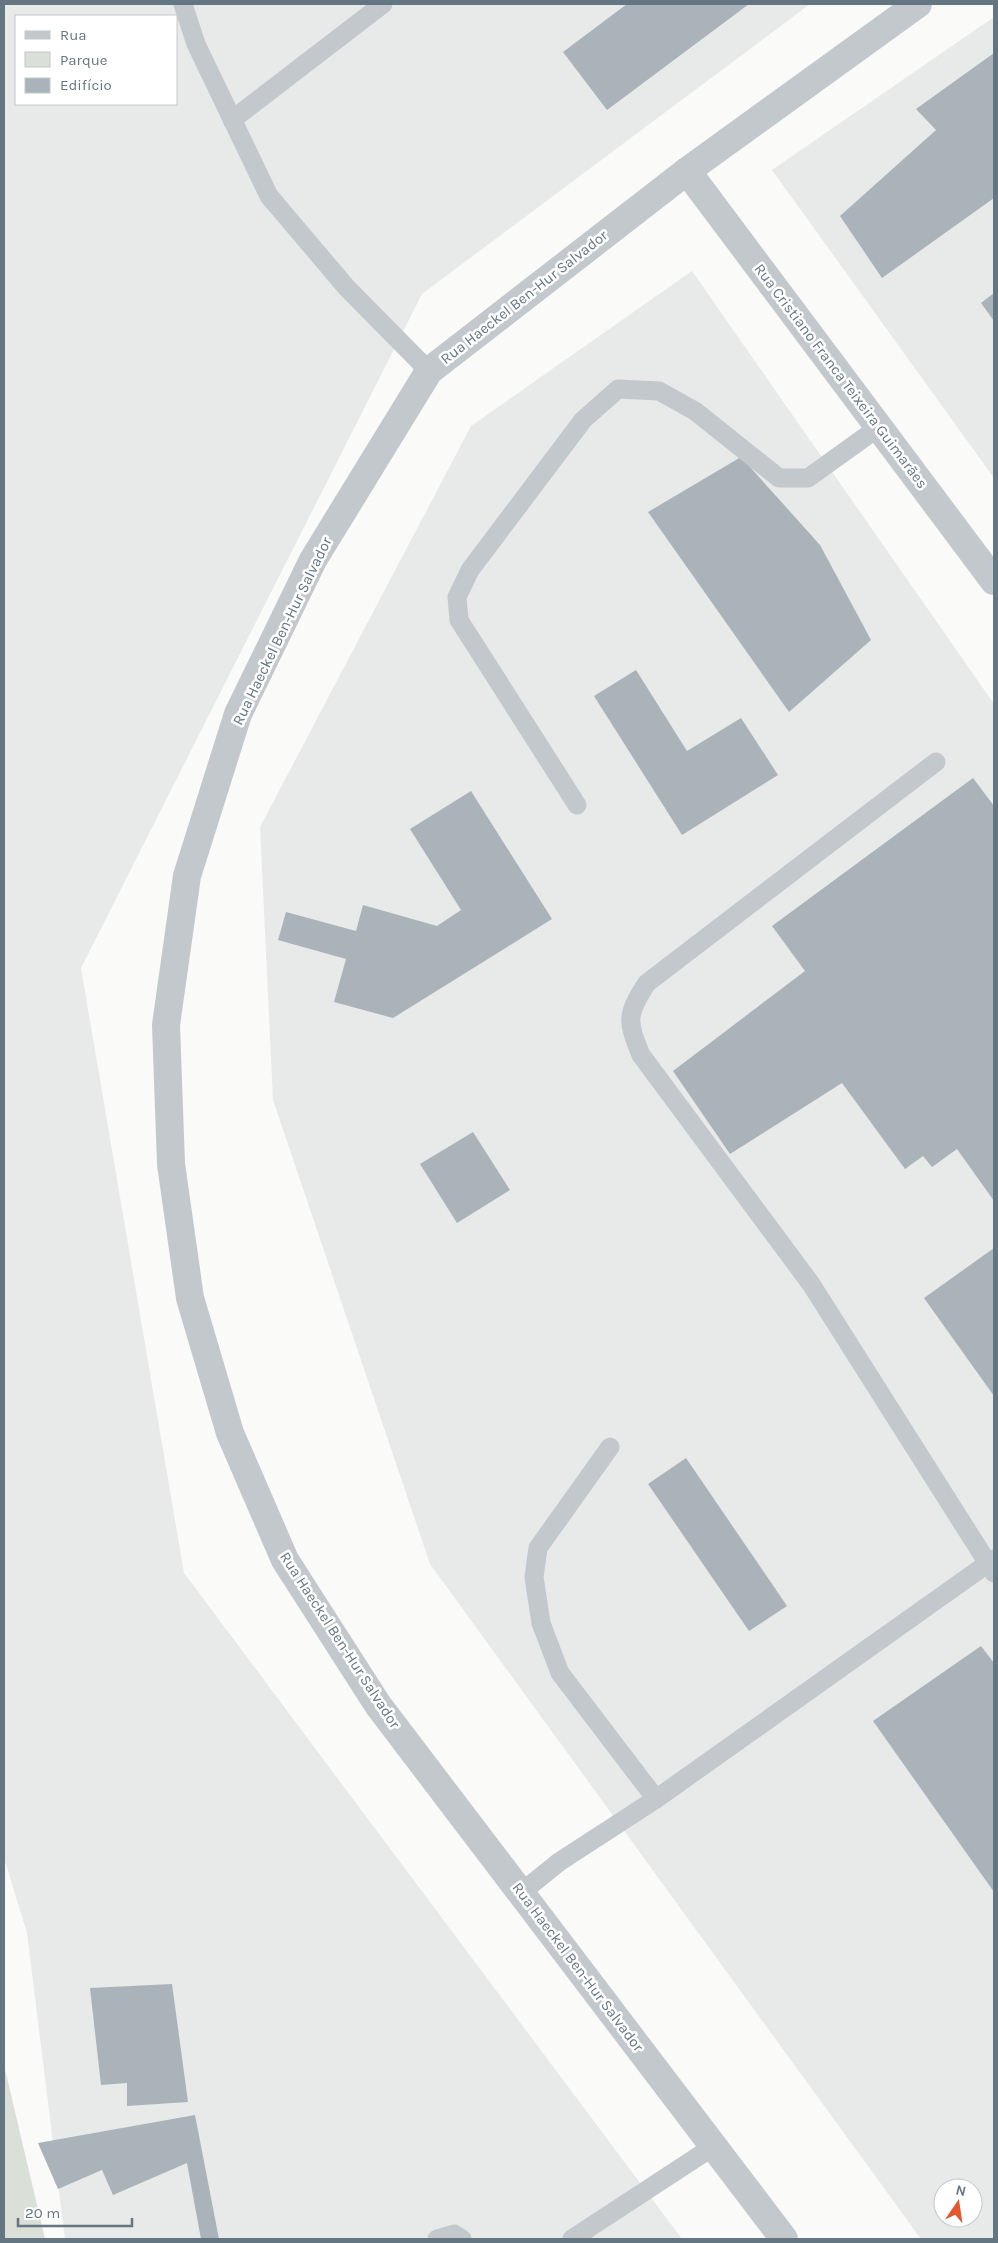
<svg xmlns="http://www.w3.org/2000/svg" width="998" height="2243" viewBox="0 0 998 2243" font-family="Karla,sans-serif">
<rect width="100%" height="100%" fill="#fafaf8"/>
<g fill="#e8e9e9" fill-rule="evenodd">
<path d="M4,4H810L422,294L81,968L184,1573L682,2239H65L27,1933L4,1858ZM16,16H176V104H16Z"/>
<polygon points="994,17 994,478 772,170"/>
<path d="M692,271L994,704V2239H921L430,1564L273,1100L260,827L471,426ZM943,2188H973V2218H943Z"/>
</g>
<polygon fill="#dadfd7" points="4,2065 45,2239 4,2239"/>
<g fill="#aab3b9">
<polygon points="627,4 749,4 607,110 563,52"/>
<polygon points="994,53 994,198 882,278 840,216 936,130 916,109"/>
<polygon points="994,293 994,321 981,303"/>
<polygon points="741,457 820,545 871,640 789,712 648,512"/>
<polygon points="636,670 687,751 741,718 778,775 682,835 594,696"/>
<polygon points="973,778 994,806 994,1201 957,1149 932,1167 923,1156 905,1169 842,1083 730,1154 673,1071 805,971 772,926"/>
<polygon points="471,791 552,919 393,1018 334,1002 346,959 278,940 286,912 356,931 363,905 437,926 461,910 410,829"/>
<polygon points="473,1132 510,1190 457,1223 420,1164"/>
<polygon points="994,1248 994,1396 924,1298"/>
<polygon points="686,1458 787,1606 749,1631 648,1484"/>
<polygon points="981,1646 994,1663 994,1892 873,1721"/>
<polygon points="172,1984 188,2102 127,2106 127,2083 101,2085 90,1988"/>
<polygon points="195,2115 219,2239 201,2239 187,2163 113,2195 102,2170 58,2189 38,2143"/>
</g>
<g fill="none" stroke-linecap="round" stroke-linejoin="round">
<g stroke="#c3c8cc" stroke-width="19">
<polyline points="183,4 196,44 269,196 347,288 429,371"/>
<polyline points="232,120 383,4"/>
<path d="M936,762L647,983C626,1015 627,1021 641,1055L811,1284L994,1573"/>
<polyline points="577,805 459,620 457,597 470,570 583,420 618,389 659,391 695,411 779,478 808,478 879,427"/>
<polyline points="610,1447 538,1548 534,1577 541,1623 560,1673 656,1799"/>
<polyline points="522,1892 559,1862 656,1799 994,1559"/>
<polyline points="437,2239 454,2234 462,2239"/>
<polyline points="572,2239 714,2146"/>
</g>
<g stroke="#c3c8cc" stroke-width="28">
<polyline points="687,171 994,581"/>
<polyline points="784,2239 378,1705 285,1560 230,1433 190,1298 171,1164 166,1025 187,876 238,714 313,560 429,371 687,171 918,4"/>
</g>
</g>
<g text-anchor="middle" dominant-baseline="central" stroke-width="5" stroke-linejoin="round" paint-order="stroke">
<g font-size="15" fill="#657683" stroke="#fff">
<text transform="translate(524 297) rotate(-38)">Rua Haeckel Ben-Hur Salvador</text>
<text transform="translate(841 376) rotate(53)">Rua Cristiano Franca Teixeira Guimarães</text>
<text transform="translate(282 631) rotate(-64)">Rua Haeckel Ben-Hur Salvador</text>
<text transform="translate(340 1640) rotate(57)">Rua Haeckel Ben-Hur Salvador</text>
<text transform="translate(578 1967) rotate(53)">Rua Haeckel Ben-Hur Salvador</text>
</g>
</g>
<rect width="998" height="2243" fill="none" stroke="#657683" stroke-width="10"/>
<rect x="15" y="15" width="162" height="90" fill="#ffffff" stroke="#c1c8cd"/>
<rect x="25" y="31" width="25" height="8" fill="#c3c8cc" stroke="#c1c8cd"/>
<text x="60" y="40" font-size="15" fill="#657683">Rua</text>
<rect x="25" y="52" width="25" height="15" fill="#dadfd7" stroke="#c1c8cd"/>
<text x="60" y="65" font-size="15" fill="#657683">Parque</text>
<rect x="25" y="78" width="25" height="15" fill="#aab3b9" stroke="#c1c8cd"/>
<text x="60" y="90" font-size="15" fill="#657683">Edifício</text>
<g transform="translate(958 2203) rotate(13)"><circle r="24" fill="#ffffff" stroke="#c1c8cd"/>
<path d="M0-4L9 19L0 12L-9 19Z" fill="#e4572e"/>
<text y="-8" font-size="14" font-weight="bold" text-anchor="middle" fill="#657683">N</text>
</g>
<path d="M18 2218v8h114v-8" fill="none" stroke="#657683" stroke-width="2.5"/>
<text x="25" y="2218" font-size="15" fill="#657683" stroke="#ffffff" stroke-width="4" paint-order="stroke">20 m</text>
</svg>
